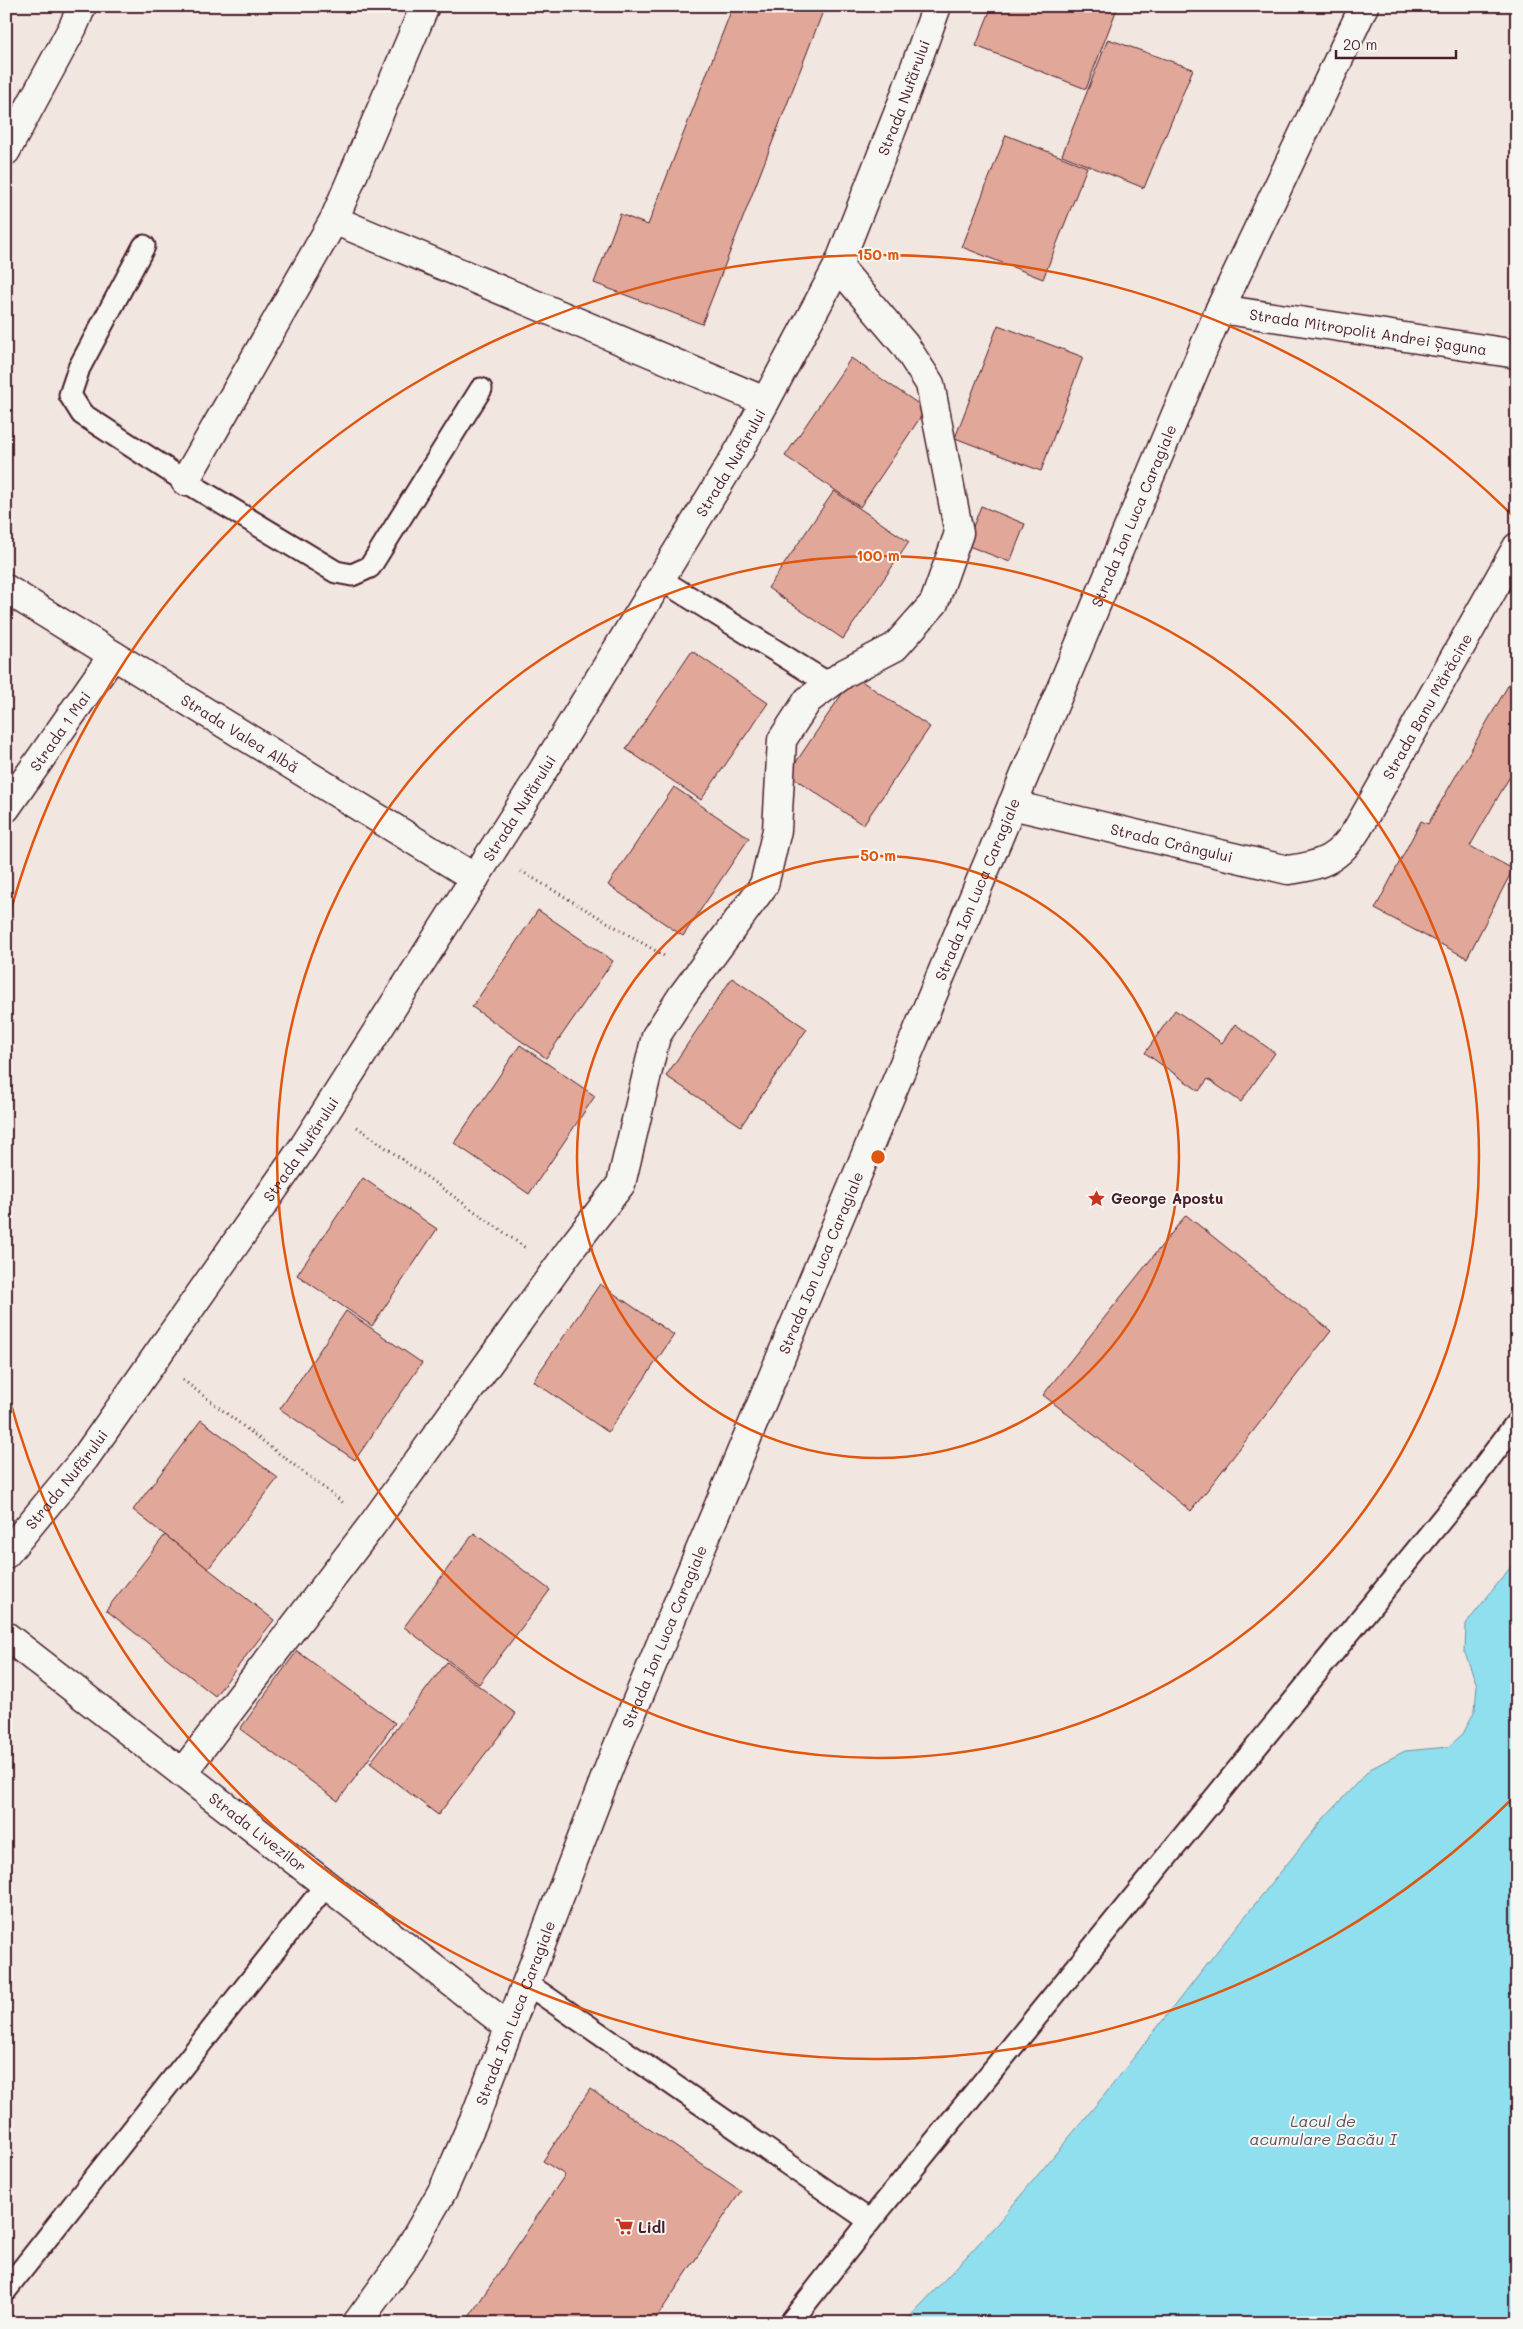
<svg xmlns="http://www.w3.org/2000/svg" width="1523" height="2329" viewBox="0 0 1523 2329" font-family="Mali,sans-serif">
<rect width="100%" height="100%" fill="#f2e6e0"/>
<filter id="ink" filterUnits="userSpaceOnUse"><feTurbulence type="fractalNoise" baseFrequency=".02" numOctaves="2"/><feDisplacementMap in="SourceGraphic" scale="10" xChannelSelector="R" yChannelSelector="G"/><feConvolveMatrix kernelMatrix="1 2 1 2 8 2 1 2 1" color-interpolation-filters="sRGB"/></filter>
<g filter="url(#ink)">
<polygon fill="#90dfee" stroke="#7492a0" points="1517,1559 1517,2323 904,2323 997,2224 1106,2093 1210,1960 1324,1818 1370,1769 1405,1751 1448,1747 1463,1734 1475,1710 1477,1685 1465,1653 1466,1624"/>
<g fill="#e1a89a" stroke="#4a1f2b">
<polygon points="733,6 825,6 702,324 594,283 620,214 648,225"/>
<polygon points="992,6 1118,6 1086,89 976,46"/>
<polygon points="1108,39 1193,69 1144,188 1062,155"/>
<polygon points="1006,135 1087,167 1043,279 962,247"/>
<polygon points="998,325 1083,357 1041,471 955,438"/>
<polygon points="851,358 926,409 860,507 785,456"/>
<polygon points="834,491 909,542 843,639 768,588"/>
<polygon points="981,506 1025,524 1010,562 966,545"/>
<polygon points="692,651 768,703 701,800 626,749"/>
<polygon points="854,676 930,727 863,825 788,774"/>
<polygon points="1513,677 1517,679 1517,764 1470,846 1513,869 1467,958 1375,909 1421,821 1428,824"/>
<polygon points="674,787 749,838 683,936 608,885"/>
<polygon points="538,910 613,961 546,1058 472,1007"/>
<polygon points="732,978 807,1029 741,1126 666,1076"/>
<polygon points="1175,1010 1222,1043 1235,1024 1275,1053 1241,1102 1208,1079 1199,1091 1145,1053"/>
<polygon points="520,1045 595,1096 529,1194 454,1143"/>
<polygon points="363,1178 437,1229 372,1326 297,1275"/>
<polygon points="1186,1215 1331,1331 1191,1511 1043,1395"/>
<polygon points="600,1284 674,1335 608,1432 533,1381"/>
<polygon points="346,1311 422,1363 355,1460 280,1409"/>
<polygon points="201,1420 278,1478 208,1569 133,1510"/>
<polygon points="474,1533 550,1590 479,1684 404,1627"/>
<polygon points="165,1535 274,1620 215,1696 106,1610"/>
<polygon points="297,1651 395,1723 338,1801 240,1729"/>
<polygon points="447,1662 516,1714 438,1815 370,1763"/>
<polygon points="590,2089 741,2191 653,2323 465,2323 565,2175 543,2161"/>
</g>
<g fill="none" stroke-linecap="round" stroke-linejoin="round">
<defs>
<g id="service">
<polyline points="144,246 79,368 70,395 82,414 185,481 336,572 352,575 370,567 481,389"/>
<polyline points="660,579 829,684"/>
<polyline points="526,1983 870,2221 1468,1487 1517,1422"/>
<polyline points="6,2290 326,1885"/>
<polyline points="790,2323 870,2221"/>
</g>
<g id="minor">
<polyline points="6,151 73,27 82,6"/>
<polyline points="334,220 765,401"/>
<path id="s1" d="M1220,309L1517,354"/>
<polyline points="185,481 334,220 425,6"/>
<path id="s2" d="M6,589L475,878"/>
<path id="s3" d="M1012,805L1288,870C1322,866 1340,858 1358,828L1517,547"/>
<path id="s4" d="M6,808L113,655"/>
<path id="s5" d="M6,1554L85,1458L304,1146L534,785L740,449L838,266L901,106L937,6"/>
<path id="s6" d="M6,1636L509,2027"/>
<polyline points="182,1773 372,1525 573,1246 621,1184 656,1036 682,996 764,885 777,830 782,740 808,700 845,673 895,647 934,603 959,533 930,384 905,345 838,266"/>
</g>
<g id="secondary">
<path id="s7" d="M357,2323L404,2258L444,2188L475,2117L610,1765L1220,309L1364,6"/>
</g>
</defs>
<use href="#service" stroke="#4a1f2b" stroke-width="25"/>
<use href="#minor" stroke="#4a1f2b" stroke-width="31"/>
<use href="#secondary" stroke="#4a1f2b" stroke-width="31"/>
<g stroke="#4a1f2b" stroke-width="3" stroke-dasharray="1 4" stroke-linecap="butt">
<polyline points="521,871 666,957"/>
<polyline points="357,1127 527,1249"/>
<polyline points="183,1380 345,1504"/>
</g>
<use href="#service" stroke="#f6f6f2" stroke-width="21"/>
<use href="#minor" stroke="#f6f6f2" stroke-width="28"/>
<use href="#secondary" stroke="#f6f6f2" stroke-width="28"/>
</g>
</g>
<g fill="none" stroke="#e0560e" stroke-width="2.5">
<circle cx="878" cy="1157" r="301"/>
<circle cx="878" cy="1157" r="601"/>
<path d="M1516 1795A902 902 0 0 1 7 1390M7 924A902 902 0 0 1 1516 519"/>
</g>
<defs>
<symbol id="sight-bare" viewBox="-9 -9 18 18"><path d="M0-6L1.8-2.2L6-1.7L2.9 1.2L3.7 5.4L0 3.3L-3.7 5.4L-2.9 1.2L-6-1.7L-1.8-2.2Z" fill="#c8321e" stroke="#f6f6f2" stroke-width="2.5" paint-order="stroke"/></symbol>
<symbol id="supermarket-bare" viewBox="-9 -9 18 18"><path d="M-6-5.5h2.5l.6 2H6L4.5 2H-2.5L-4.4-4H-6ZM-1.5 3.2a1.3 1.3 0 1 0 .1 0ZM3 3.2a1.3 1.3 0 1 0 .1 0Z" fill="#c8321e" stroke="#f6f6f2" stroke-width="2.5" paint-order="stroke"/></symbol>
</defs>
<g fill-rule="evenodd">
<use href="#sight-bare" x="1084" y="1186" width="25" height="25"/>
<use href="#supermarket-bare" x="612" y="2214" width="25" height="25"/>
</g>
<g text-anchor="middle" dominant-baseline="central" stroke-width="4" stroke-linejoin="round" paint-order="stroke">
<g font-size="15" fill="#4a1f2b" stroke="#f6f6f2">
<text stroke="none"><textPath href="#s5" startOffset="1716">Strada Nufărului</textPath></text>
<text stroke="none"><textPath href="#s1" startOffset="150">Strada Mitropolit Andrei Șaguna</textPath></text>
<text stroke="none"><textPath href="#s5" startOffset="1311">Strada Nufărului</textPath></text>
<text stroke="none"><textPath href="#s7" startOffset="1970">Strada Ion Luca Caragiale</textPath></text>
<text stroke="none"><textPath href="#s3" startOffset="509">Strada Banu Mărăcine</textPath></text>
<text stroke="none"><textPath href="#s4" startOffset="94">Strada 1 Mai</textPath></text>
<text stroke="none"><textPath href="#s2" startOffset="275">Strada Valea Albă</textPath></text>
<text stroke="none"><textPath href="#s5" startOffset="906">Strada Nufărului</textPath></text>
<text stroke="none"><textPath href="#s3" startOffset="164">Strada Crângului</textPath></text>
<text stroke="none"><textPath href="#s7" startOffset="1565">Strada Ion Luca Caragiale</textPath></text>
<text stroke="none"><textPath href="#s5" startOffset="501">Strada Nufărului</textPath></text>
<text stroke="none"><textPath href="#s7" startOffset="1160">Strada Ion Luca Caragiale</textPath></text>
<text stroke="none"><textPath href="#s5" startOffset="96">Strada Nufărului</textPath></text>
<text stroke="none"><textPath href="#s7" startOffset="755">Strada Ion Luca Caragiale</textPath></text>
<text stroke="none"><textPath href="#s6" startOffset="319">Strada Livezilor</textPath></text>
<text stroke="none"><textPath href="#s7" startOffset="350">Strada Ion Luca Caragiale</textPath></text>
</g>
<g font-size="15" font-weight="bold" fill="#4a1f2b" stroke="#f6f6f2" text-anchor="start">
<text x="1111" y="1198">George Apostu</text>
<text x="638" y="2227">Lidl</text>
</g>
<g font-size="16" font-style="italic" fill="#5c4f5c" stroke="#f6f6f2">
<text x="1323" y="2120">Lacul de<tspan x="1323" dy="18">acumulare Bacău I</tspan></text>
</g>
</g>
<circle cx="878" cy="1157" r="8" fill="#e0560e" stroke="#f6f6f2" stroke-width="2.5"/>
<g font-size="15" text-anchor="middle" font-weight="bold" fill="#e0560e" stroke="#f6f6f2" stroke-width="4" stroke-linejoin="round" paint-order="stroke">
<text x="878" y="260">150 m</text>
<text x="878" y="561">100 m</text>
<text x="878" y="861">50 m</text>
</g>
<rect width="1523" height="2329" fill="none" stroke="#f6f6f2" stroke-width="25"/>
<rect x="12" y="12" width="1498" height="2304" fill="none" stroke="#4a1f2b" stroke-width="2" filter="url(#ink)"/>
<path d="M1336 50v8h120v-8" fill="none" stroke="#4a1f2b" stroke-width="2.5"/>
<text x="1343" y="50" font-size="15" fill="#4a1f2b" stroke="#f6f6f2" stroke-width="4" paint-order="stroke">20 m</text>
</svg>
